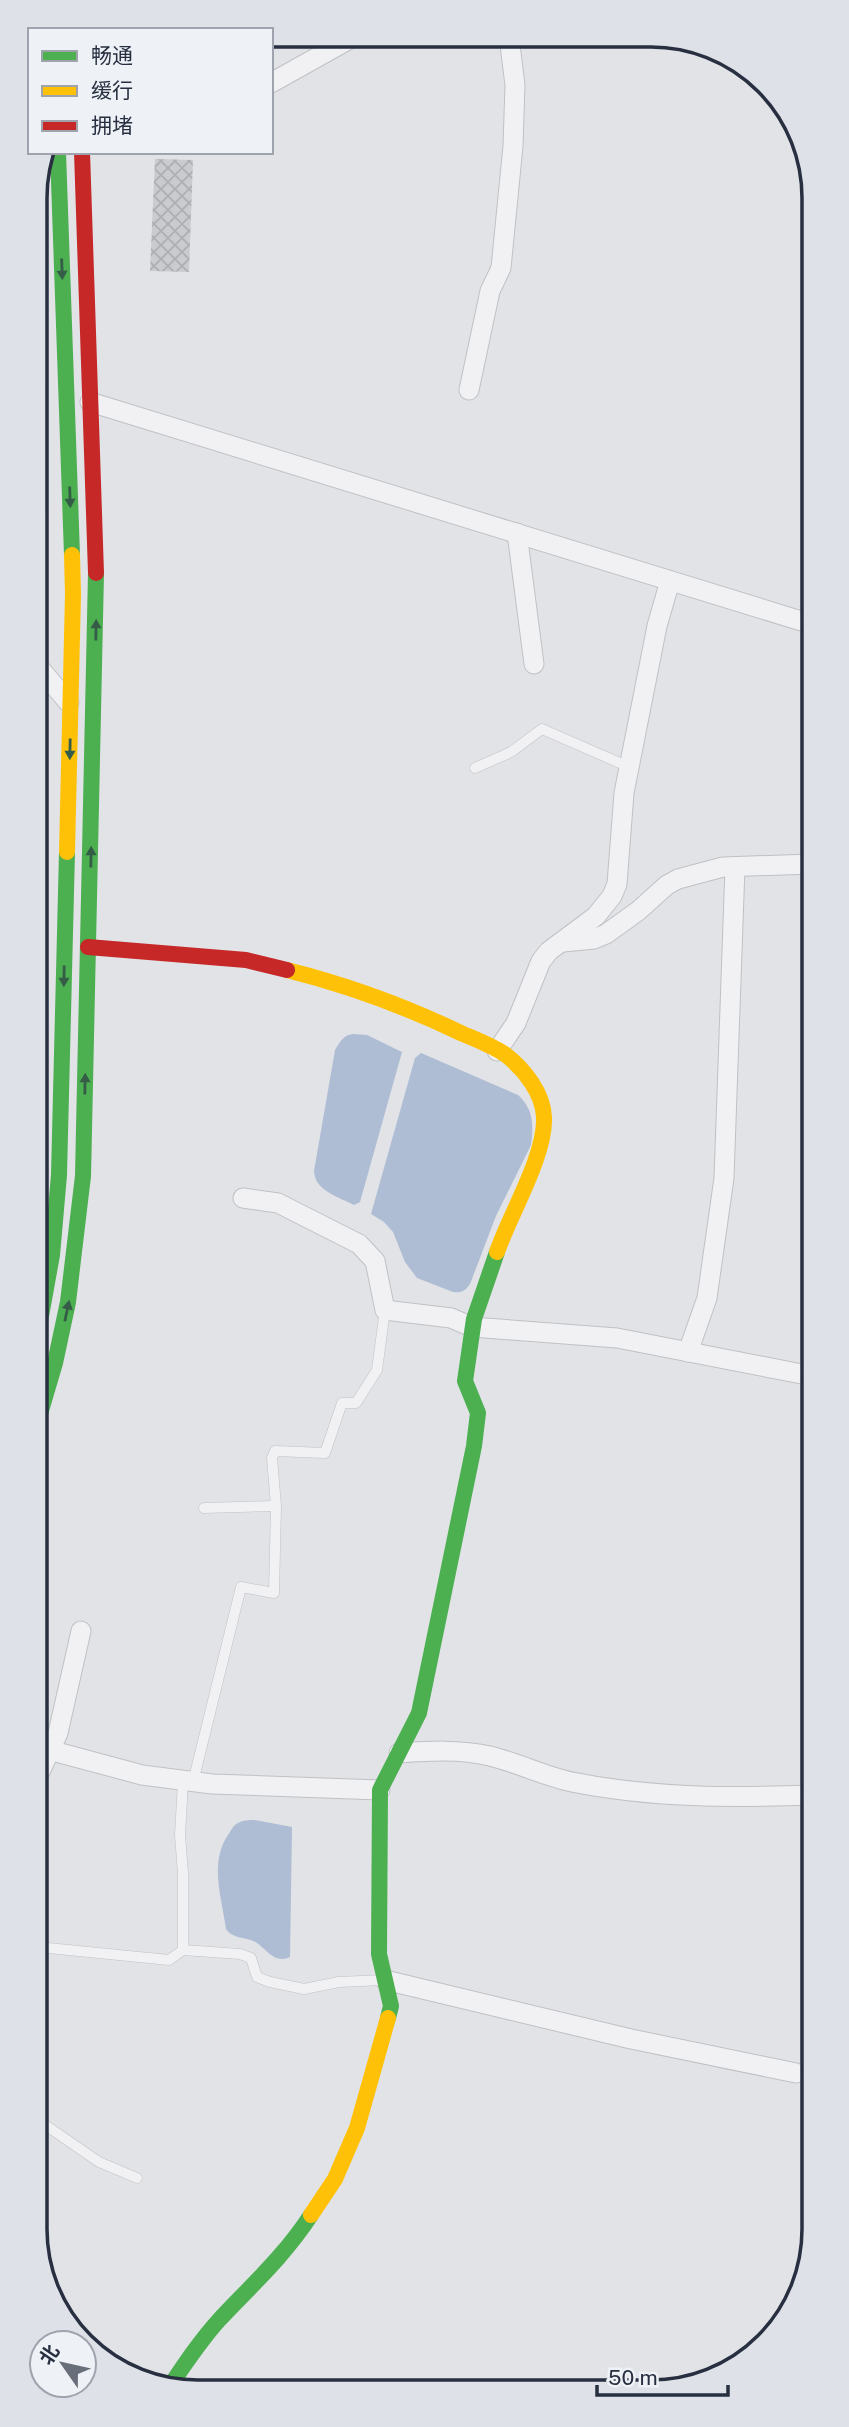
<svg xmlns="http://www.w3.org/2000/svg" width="849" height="2427" viewBox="0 0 849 2427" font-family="'Public Sans','Noto Sans SC',sans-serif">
<defs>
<pattern id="building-cross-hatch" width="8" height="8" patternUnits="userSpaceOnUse" patternTransform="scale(1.75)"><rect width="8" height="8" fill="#c9cbcf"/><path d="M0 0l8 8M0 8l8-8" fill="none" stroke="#adafb3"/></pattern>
</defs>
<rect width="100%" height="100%" fill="#e1e3e7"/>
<g fill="#aebdd3">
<path d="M353,1034L367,1035L402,1052L360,1202L354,1205C339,1197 315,1191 314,1171L335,1050C340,1042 343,1035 353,1034Z"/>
<path d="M421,1053L518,1095C533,1108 534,1125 531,1145L496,1216L470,1284C465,1291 462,1293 453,1292L417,1278L405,1262L393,1232L384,1222L371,1214L415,1058Z"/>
<path d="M255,1820L292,1827L290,1957C275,1964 268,1951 257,1943C246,1936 234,1940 226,1929C222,1899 209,1863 228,1835C231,1831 233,1825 238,1823C243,1820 250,1820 255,1820Z"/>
</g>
<polygon fill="url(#building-cross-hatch)" points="155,159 193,160 189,272 150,271"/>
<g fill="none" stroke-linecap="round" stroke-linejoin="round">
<defs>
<g id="lane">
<polyline points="475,768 511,752 542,729 629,767"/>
<polyline points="204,1508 276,1506"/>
<polyline points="193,1782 241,1587 274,1593 276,1506 272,1458 275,1451 325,1453 342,1403 356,1403 377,1370 385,1310"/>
<polyline points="38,1947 169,1960 183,1950 240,1954 251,1958 257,1977 270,1982 304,1989 339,1982 384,1980"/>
<polyline points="183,1950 183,1874 180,1835 183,1781"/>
<polyline points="38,2120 99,2162 137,2178"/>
</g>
<g id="street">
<polyline points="271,83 355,36"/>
<polyline points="469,390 490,291 501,268 513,146 515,85 509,37"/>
<polyline points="90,402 811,624"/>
<polyline points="517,533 534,664"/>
<polyline points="36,664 69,703"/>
<polyline points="563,942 594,939 606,934 638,911 667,885 678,879 723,867 812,864"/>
<polyline points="497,1051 516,1023 541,961 549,951 596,916 612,896 617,884 624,793 657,626 670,581"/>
<polyline points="243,1198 278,1203 359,1244 375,1261 385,1310 451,1318 472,1327 617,1338 812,1376"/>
<polyline points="688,1352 707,1298 724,1178 735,867"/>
<polyline points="49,1750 142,1775 212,1784 380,1790"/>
<path d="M399,1753C429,1751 460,1749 490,1756C518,1763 544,1776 572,1782C651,1798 733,1798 813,1795"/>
<polyline points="38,1776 58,1733 81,1631"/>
<polyline points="385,1980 631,2039 796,2073"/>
</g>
</defs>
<use href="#lane" stroke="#bfc1c5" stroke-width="11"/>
<use href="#street" stroke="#bfc1c5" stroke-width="21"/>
<use href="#lane" stroke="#f1f1f3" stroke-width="10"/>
<use href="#street" stroke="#f1f1f3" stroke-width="19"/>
<g stroke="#4caf50" stroke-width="16">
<polyline points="58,152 72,555"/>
<polyline points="37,1338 52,1255 59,1175 67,852"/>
<polyline points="37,1424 55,1363 68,1302 83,1176 96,573"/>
<polyline points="388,2018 391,2006 379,1954 380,1790 419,1713 474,1446 478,1413 465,1381 474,1319 497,1252"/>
<path d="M168,2389C184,2365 200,2341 219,2320C252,2285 285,2255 311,2215"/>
</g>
<g stroke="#ffc107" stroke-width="16">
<polyline points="67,852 73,594 72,555"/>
<path d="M287,970C347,985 407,1007 463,1034C477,1040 493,1046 506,1055C524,1069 543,1093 544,1117C546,1155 510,1214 497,1252"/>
<polyline points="311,2215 335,2179 357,2128 388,2018"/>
</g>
<g stroke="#c62828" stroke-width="16">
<polyline points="82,152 96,573"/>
<polyline points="88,947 246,960 287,970"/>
</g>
</g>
<defs><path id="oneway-solid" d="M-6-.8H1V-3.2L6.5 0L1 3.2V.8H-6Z" transform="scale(1.75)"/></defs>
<g fill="#345c46">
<use href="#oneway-solid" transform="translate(62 269) rotate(88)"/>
<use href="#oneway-solid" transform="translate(70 497) rotate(88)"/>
<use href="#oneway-solid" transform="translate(96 630) rotate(-89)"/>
<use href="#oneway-solid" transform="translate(70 749) rotate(91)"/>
<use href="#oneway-solid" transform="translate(91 857) rotate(-89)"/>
<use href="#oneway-solid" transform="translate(64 976) rotate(91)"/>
<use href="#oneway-solid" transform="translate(85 1084) rotate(-89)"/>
<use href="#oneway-solid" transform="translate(67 1311) rotate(-78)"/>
</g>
<path d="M0 0H849V2427H0ZM198 47H651A151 151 0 0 1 802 198V2229A151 151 0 0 1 651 2380H198A151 151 0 0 1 47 2229V198A151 151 0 0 1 198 47Z" fill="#dee1e7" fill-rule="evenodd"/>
<path fill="none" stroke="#272f40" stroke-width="3.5" d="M198 47H651A151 151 0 0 1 802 198V2229A151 151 0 0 1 651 2380H198A151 151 0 0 1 47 2229V198A151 151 0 0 1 198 47Z"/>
<rect x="28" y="28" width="245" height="126" fill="#eef1f6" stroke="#9ea3ad" stroke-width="2"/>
<rect x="42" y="51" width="35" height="10" fill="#4caf50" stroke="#9ea3ad" stroke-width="2"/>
<text x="91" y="63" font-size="21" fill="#272f40">畅通</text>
<rect x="42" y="86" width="35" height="10" fill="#ffc107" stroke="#9ea3ad" stroke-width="2"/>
<text x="91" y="98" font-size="21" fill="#272f40">缓行</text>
<rect x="42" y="121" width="35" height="10" fill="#c62828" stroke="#9ea3ad" stroke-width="2"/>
<text x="91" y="133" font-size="21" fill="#272f40">拥堵</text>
<g transform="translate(63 2364) rotate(304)"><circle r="33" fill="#eef1f6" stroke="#9ea3ad" stroke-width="2"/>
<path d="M0-5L12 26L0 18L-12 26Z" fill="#686e7a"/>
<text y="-10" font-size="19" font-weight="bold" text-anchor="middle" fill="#272f40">北</text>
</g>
<path d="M597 2385v10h131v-10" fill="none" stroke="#272f40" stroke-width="3.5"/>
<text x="608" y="2385" font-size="21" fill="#272f40" stroke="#eef1f6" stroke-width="5" paint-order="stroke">50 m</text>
</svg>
